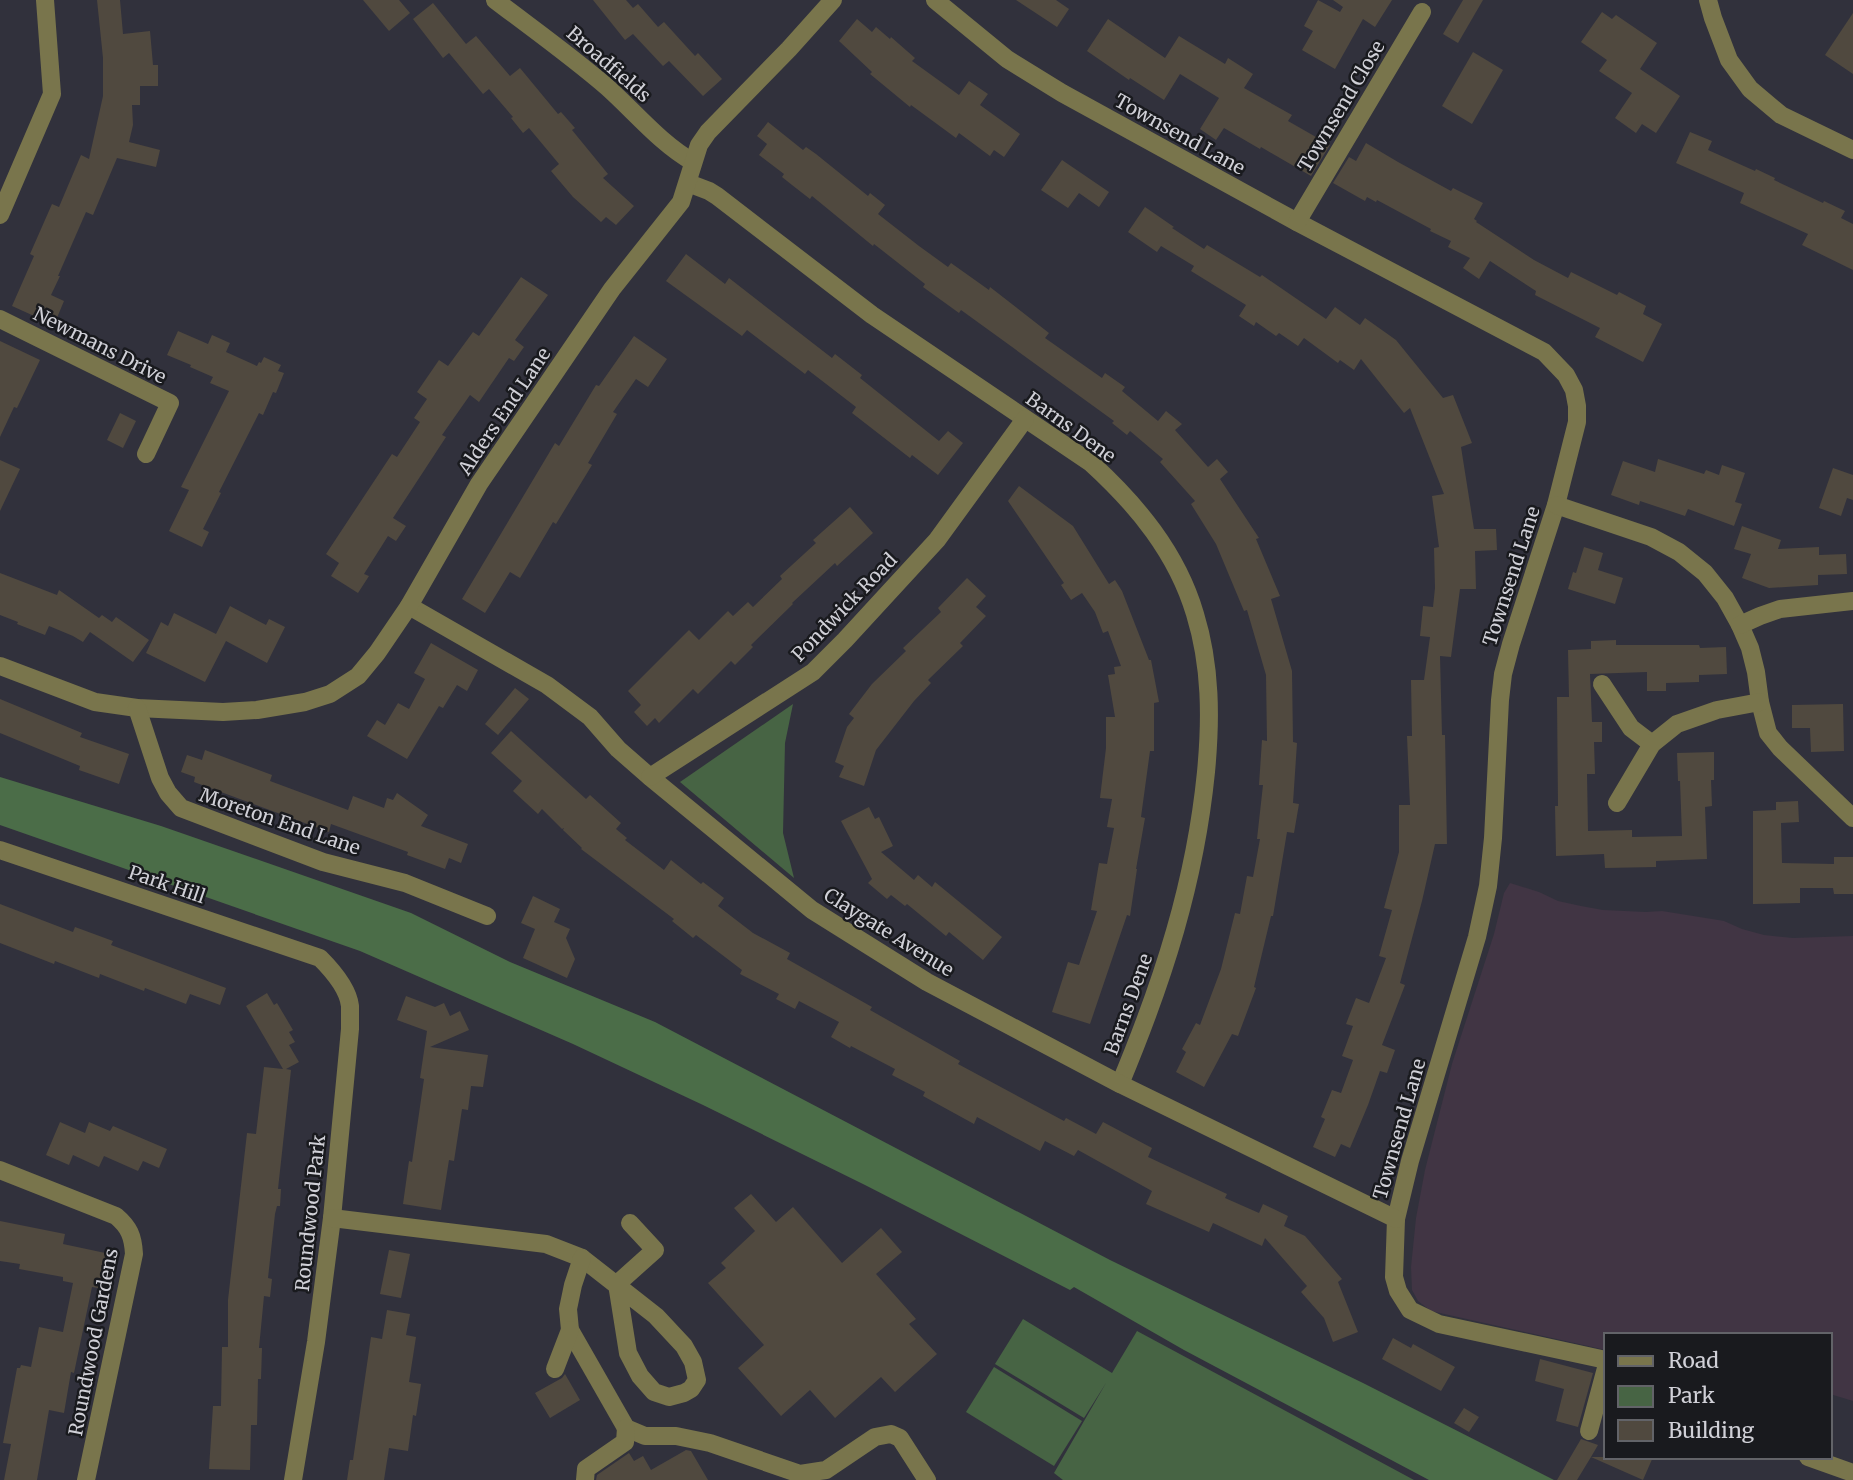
<svg xmlns="http://www.w3.org/2000/svg" width="1853" height="1480" viewBox="0 0 1853 1480" font-family="Merriweather,serif">
<rect width="100%" height="100%" fill="#31313c"/>
<polygon fill="#413544" points="1510,883 1539,892 1558,901 1581,906 1603,910 1646,912 1662,911 1712,919 1724,921 1742,929 1764,935 1793,938 1853,936 1853,1401 1830,1394 1830,1335 1606,1335 1606,1350 1431,1311 1418,1301 1412,1290 1411,1267 1416,1218 1425,1170 1452,1064 1494,934 1504,893"/>
<g fill="#476444">
<polygon points="793,704 785,743 783,833 794,878 680,782"/>
<polygon points="1023,1319 1112,1373 1137,1331 1414,1480 1063,1480 1054,1473 1106,1383 1084,1418 995,1364"/>
<polygon points="994,1367 1082,1421 1054,1466 966,1412"/>
</g>
<polygon fill="#4b6d48" points="0,777 161,826 411,913 510,962 655,1022 1110,1260 1363,1383 1554,1480 1429,1480 1184,1350 1074,1287 1070,1290 865,1185 703,1105 573,1044 360,951 0,825"/>
<g fill="#50493f">
<polygon points="97,0 120,0 123,34 150,31 153,65 158,65 158,86 140,86 140,105 132,105 133,125 129,142 160,150 156,167 117,158 93,215 86,212 58,276 60,276 51,295 64,301 54,325 12,306 34,256 30,254 52,204 59,207 81,155 89,159 103,96 103,58"/>
<polygon points="363,0 399,0 410,13 389,31"/>
<polygon points="593,0 626,0 633,8 638,4 658,27 664,22 695,56 698,53 722,79 703,96 669,61 663,66 633,34 625,40"/>
<polygon points="1016,0 1056,0 1069,9 1057,27"/>
<polygon points="1318,0 1340,12 1343,7 1333,0 1392,0 1375,27 1363,19 1335,69 1302,50 1313,31 1304,26"/>
<polygon points="1463,0 1483,0 1458,43 1443,34"/>
<polygon points="433,3 466,44 476,36 510,76 520,68 558,114 561,112 575,128 572,130 608,174 603,178 634,206 616,225 606,217 601,222 573,197 551,171 559,164 529,128 523,133 511,118 513,117 489,89 483,94 449,53 443,58 413,19"/>
<polygon points="1602,12 1612,19 1616,15 1657,43 1640,69 1680,96 1656,133 1642,124 1636,133 1615,118 1632,93 1599,71 1607,60 1581,42"/>
<polygon points="1853,13 1853,74 1825,55"/>
<polygon points="857,19 872,32 876,27 890,39 891,37 915,58 912,61 959,95 969,81 988,94 980,105 1020,134 1004,157 994,150 990,156 959,133 956,138 911,105 910,107 870,74 872,72 839,41"/>
<polygon points="1108,19 1165,58 1179,36 1225,64 1228,58 1253,74 1244,88 1292,115 1288,121 1330,145 1311,176 1261,147 1260,149 1224,128 1216,140 1200,129 1219,98 1180,74 1164,100 1130,78 1129,80 1087,51"/>
<polygon points="1473,52 1503,70 1472,124 1442,106"/>
<polygon points="768,122 803,150 806,147 816,154 868,196 870,193 885,205 878,214 919,246 948,267 951,263 989,290 990,287 1049,333 1045,338 1102,378 1105,373 1125,387 1122,391 1158,421 1166,411 1182,424 1175,430 1208,467 1217,459 1228,472 1220,479 1259,538 1256,539 1280,596 1271,599 1292,671 1293,742 1297,743 1293,803 1299,804 1294,833 1287,832 1273,916 1271,916 1254,987 1256,988 1238,1036 1232,1034 1204,1087 1176,1072 1186,1052 1182,1049 1196,1023 1200,1025 1221,969 1235,913 1240,914 1247,876 1253,877 1260,839 1257,839 1263,785 1259,785 1262,740 1267,741 1266,675 1247,610 1244,611 1216,544 1191,504 1195,501 1160,462 1163,459 1130,431 1127,435 1112,423 1114,421 961,310 959,313 923,287 925,284 874,244 873,246 812,196 810,199 792,185 782,177 784,174 759,155 767,144 757,136"/>
<polygon points="1690,132 1712,141 1708,150 1755,171 1756,169 1775,178 1774,180 1823,203 1824,201 1845,211 1841,218 1853,224 1853,270 1802,245 1808,234 1740,203 1744,193 1676,163"/>
<polygon points="1366,143 1398,162 1451,191 1453,188 1483,203 1474,219 1477,221 1476,222 1534,260 1568,278 1571,272 1617,295 1619,292 1646,306 1643,314 1662,324 1643,362 1595,337 1600,328 1535,295 1536,291 1490,261 1479,279 1463,268 1470,258 1448,247 1451,241 1430,231 1431,229 1377,200 1376,202 1367,197 1365,201 1333,183 1349,157 1356,161"/>
<polygon points="1062,160 1109,192 1099,207 1079,193 1068,208 1041,190"/>
<polygon points="1145,207 1174,227 1172,228 1204,249 1207,245 1260,277 1262,275 1326,319 1335,307 1360,325 1365,318 1396,340 1443,398 1453,395 1472,443 1461,447 1474,529 1496,529 1497,550 1475,551 1476,589 1460,589 1451,657 1440,656 1442,735 1445,735 1447,844 1435,844 1422,901 1400,983 1405,985 1382,1045 1395,1050 1387,1073 1380,1071 1368,1105 1350,1148 1341,1144 1335,1157 1313,1147 1325,1119 1321,1117 1332,1090 1341,1093 1353,1060 1342,1056 1353,1026 1346,1024 1356,998 1369,1003 1386,958 1379,956 1392,910 1384,908 1399,852 1399,805 1410,805 1407,736 1412,736 1411,680 1424,680 1430,637 1420,636 1423,606 1433,607 1435,588 1434,548 1439,547 1432,496 1444,494 1410,408 1404,413 1361,359 1354,370 1340,360 1338,363 1304,338 1298,346 1279,333 1276,336 1256,322 1254,326 1239,316 1246,305 1191,271 1194,266 1161,246 1157,252 1128,232"/>
<polygon points="686,254 725,284 729,278 832,358 835,354 862,375 860,378 939,441 948,431 963,443 938,475 912,455 910,458 852,413 856,407 808,370 805,374 747,330 742,336 666,281"/>
<polygon points="521,277 548,295 515,340 524,347 514,361 509,358 479,402 470,395 442,435 446,437 393,518 406,526 396,541 388,536 364,574 369,576 358,593 331,576 339,563 326,554 392,454 397,457 420,422 414,418 427,399 417,392 439,360 448,366 473,332 479,336"/>
<polygon points="178,331 208,344 212,335 230,343 226,352 257,366 259,362 261,363 264,357 281,365 278,371 284,373 276,393 273,392 263,415 259,413 219,492 221,493 203,529 209,532 202,547 169,531 189,490 181,487 229,391 210,383 213,377 190,367 191,365 167,355"/>
<polygon points="634,336 667,359 648,387 636,379 613,412 617,414 588,463 592,465 556,524 553,522 520,578 510,572 485,613 462,599 555,443 559,446 596,385 599,386"/>
<polygon points="0,341 40,360 17,408 14,407 0,437"/>
<polygon points="120,413 136,421 123,448 107,440"/>
<polygon points="1658,459 1704,474 1706,470 1719,475 1722,465 1745,473 1735,502 1742,504 1734,526 1688,509 1685,516 1640,501 1639,505 1611,495 1623,461 1655,472"/>
<polygon points="0,460 20,469 0,511"/>
<polygon points="1833,468 1853,475 1853,500 1847,498 1841,516 1819,508"/>
<polygon points="1019,486 1073,526 1109,584 1115,580 1122,591 1149,660 1151,660 1159,702 1154,703 1154,751 1150,751 1141,817 1145,818 1136,869 1137,869 1130,916 1127,915 1090,1024 1052,1012 1068,962 1079,965 1097,911 1091,910 1099,863 1107,864 1114,828 1107,827 1112,799 1100,798 1106,748 1106,717 1115,717 1108,675 1115,674 1114,667 1121,666 1108,631 1103,633 1095,612 1082,593 1071,600 1061,585 1064,583 1008,501"/>
<polygon points="850,507 873,533 837,566 835,563 792,603 793,604 751,645 753,647 735,665 731,661 698,694 693,689 659,723 655,718 647,726 634,712 641,705 628,691 689,630 699,640 728,611 733,616 748,602 753,607 782,579 780,576 816,543 813,540"/>
<polygon points="1742,526 1781,540 1778,549 1819,547 1819,555 1846,554 1847,574 1818,575 1818,585 1769,588 1742,578 1751,554 1734,549"/>
<polygon points="1584,547 1603,553 1598,570 1623,578 1615,604 1568,589 1573,572 1576,573"/>
<polygon points="0,573 57,595 59,590 99,618 102,615 112,622 116,617 149,640 133,662 90,632 83,642 73,636 49,626 45,635 17,624 18,622 0,615"/>
<polygon points="967,578 986,596 976,607 986,616 960,643 963,646 928,680 931,683 914,701 876,750 864,786 839,777 844,766 835,762 847,727 854,718 849,714 872,684 906,651 903,648 941,612 938,608"/>
<polygon points="230,606 266,625 269,619 285,627 267,663 226,641 205,682 146,653 161,622 168,626 174,613 216,634"/>
<polygon points="1616,640 1616,645 1699,645 1700,648 1726,647 1727,674 1699,675 1699,682 1666,683 1666,691 1647,691 1647,672 1590,674 1592,722 1602,722 1602,742 1594,742 1595,774 1587,774 1588,831 1632,830 1632,837 1682,836 1680,781 1678,781 1677,753 1714,752 1714,780 1711,780 1712,806 1705,807 1707,859 1656,861 1656,867 1605,868 1604,854 1556,856 1555,806 1558,806 1557,697 1569,697 1568,650 1591,649 1591,641"/>
<polygon points="431,643 478,670 467,691 457,685 443,708 439,706 407,759 367,736 377,720 385,725 398,703 409,709 425,679 414,673"/>
<polygon points="515,688 529,699 498,735 485,724"/>
<polygon points="0,699 82,733 80,737 129,754 119,784 79,770 80,766 0,733"/>
<polygon points="1843,704 1844,751 1811,752 1810,728 1792,728 1792,705"/>
<polygon points="511,731 586,799 590,795 621,823 616,829 627,838 625,840 664,870 671,860 701,884 703,882 724,898 718,906 753,933 790,953 787,959 872,1007 870,1010 960,1061 958,1064 1064,1121 1066,1118 1096,1134 1103,1122 1152,1148 1148,1157 1227,1194 1225,1198 1259,1213 1263,1204 1288,1216 1284,1226 1305,1236 1342,1279 1338,1282 1358,1332 1333,1342 1324,1318 1301,1292 1307,1286 1265,1238 1262,1246 1213,1223 1209,1232 1146,1204 1152,1191 1078,1150 1074,1156 1045,1141 1040,1151 977,1117 974,1124 923,1096 925,1092 892,1075 895,1069 851,1046 850,1048 831,1037 839,1022 799,1001 795,1009 776,999 779,994 740,974 742,970 696,935 693,938 672,921 674,919 581,849 582,848 563,830 564,828 562,829 542,809 538,814 513,791 522,781 491,753"/>
<polygon points="205,750 272,775 270,781 348,810 353,796 384,808 387,798 393,800 397,793 428,815 421,826 468,844 461,863 449,858 445,869 407,855 408,852 331,824 329,832 194,782 195,777 181,772 187,755 202,760"/>
<polygon points="1798,801 1799,822 1781,823 1782,863 1834,864 1834,857 1853,857 1853,894 1834,894 1833,888 1800,888 1800,903 1753,904 1753,811 1776,810 1776,802"/>
<polygon points="869,807 875,819 879,817 893,846 881,852 914,880 918,875 932,887 935,882 1002,937 983,960 949,932 946,936 907,904 905,906 891,895 887,899 868,883 872,879 841,821"/>
<polygon points="533,896 560,909 554,922 570,929 566,938 575,959 567,978 523,958 535,929 521,923"/>
<polygon points="0,904 73,932 75,927 113,941 111,945 226,988 220,1005 190,994 186,1004 145,988 144,991 100,974 99,978 55,961 54,964 0,943"/>
<polygon points="267,993 274,1005 277,1003 293,1030 289,1032 295,1042 289,1045 299,1062 286,1069 291,1070 278,1189 281,1189 280,1206 277,1206 275,1214 268,1278 272,1279 270,1297 264,1296 259,1348 262,1348 261,1379 258,1379 257,1425 251,1425 250,1470 209,1469 213,1406 221,1406 222,1347 228,1347 228,1300 247,1133 256,1134 264,1067 283,1069 246,1006"/>
<polygon points="406,996 435,1007 444,1003 450,1016 460,1011 469,1030 430,1047 488,1055 483,1087 471,1086 468,1110 462,1109 454,1161 449,1160 441,1210 403,1204 409,1161 412,1162 424,1079 420,1078 427,1031 397,1020"/>
<polygon points="60,1122 85,1133 89,1122 110,1131 113,1126 167,1149 159,1168 143,1161 138,1171 104,1156 99,1167 73,1155 69,1165 46,1155"/>
<polygon points="751,1194 776,1222 793,1207 842,1263 881,1228 902,1252 876,1274 916,1319 909,1324 937,1354 895,1392 881,1377 835,1418 810,1390 781,1416 738,1368 764,1345 708,1283 726,1268 721,1263 755,1231 734,1208"/>
<polygon points="0,1221 65,1234 63,1244 110,1254 103,1289 92,1287 74,1373 71,1372 64,1413 49,1410 37,1480 4,1480 11,1444 3,1443 17,1368 20,1368 21,1365 31,1367 39,1327 63,1332 73,1283 63,1281 63,1277 19,1269 20,1264 0,1261"/>
<polygon points="389,1250 410,1254 401,1298 380,1294"/>
<polygon points="387,1310 410,1314 406,1335 416,1337 409,1382 421,1384 416,1416 413,1415 408,1451 389,1448 384,1480 347,1480 350,1460 353,1460 371,1337 382,1339"/>
<polygon points="1393,1338 1411,1348 1413,1344 1455,1367 1441,1391 1382,1359"/>
<polygon points="1540,1359 1593,1373 1578,1427 1556,1421 1564,1389 1535,1381"/>
<polygon points="565,1374 580,1400 550,1418 535,1393 562,1378"/>
<polygon points="1464,1408 1479,1417 1469,1432 1454,1423"/>
<polygon points="1581,1439 1598,1445 1591,1457 1653,1457 1643,1480 1591,1457 1577,1480 1557,1480"/>
<polygon points="686,1450 691,1451 708,1480 596,1480 597,1475 629,1453 634,1461 643,1456 651,1470"/>
</g>
<g fill="none" stroke-linecap="round" stroke-linejoin="round">
<g stroke="#79754c" stroke-width="18">
<path d="M495,0C533,29 571,56 607,87C636,113 660,143 693,162"/>
<polyline points="935,0 1007,59 1062,93 1297,222 1544,352 1566,375 1574,390 1577,406 1577,422 1556,505 1511,644 1503,674 1500,700 1493,838 1488,886 1477,937 1410,1161 1396,1219 1394,1277 1398,1291 1410,1310 1439,1324 1606,1360"/>
<polyline points="1708,0 1713,18 1729,60 1750,89 1781,115 1853,150"/>
<path d="M688,183L709,191L717,196L872,315L1091,463C1137,505 1177,553 1195,614C1211,666 1211,719 1206,772C1195,883 1163,981 1120,1084"/>
<polyline points="0,215 52,94 45,0"/>
<polyline points="1297,222 1422,12"/>
<polyline points="0,319 170,403 146,454"/>
<polyline points="1556,505 1651,537 1679,552 1705,573 1725,598 1740,625 1750,648 1756,672 1760,702 1768,733 1780,748 1853,818"/>
<polyline points="409,606 547,685 590,717 618,749 650,777 812,910 927,982 1120,1084 1396,1219"/>
<polyline points="1740,625 1760,616 1780,609 1853,601"/>
<polyline points="0,666 95,702 137,708 223,712 257,710 305,702 330,694 358,676 377,653 409,606 479,484 612,289 681,202 699,145 708,132 789,49 833,0"/>
<polyline points="1602,684 1631,728 1652,744"/>
<polyline points="137,708 160,778 168,793 181,808 323,862 405,883 487,916"/>
<polyline points="650,777 813,672 845,640 937,540 1025,419"/>
<polyline points="1617,803 1652,744 1677,724 1717,710 1760,702"/>
<path d="M0,850L320,958C332,970 348,988 350,1006C350,1014 350,1022 350,1029L332,1218L316,1342L293,1480"/>
<path d="M0,1170L116,1216C129,1227 133,1236 134,1254L86,1480"/>
<polyline points="332,1218 546,1244 582,1258 656,1316 684,1346 693,1362 697,1380 691,1389 684,1393 669,1397 654,1392 640,1376 628,1353 617,1284 655,1250 630,1223"/>
<polyline points="582,1258 573,1285 568,1309 570,1330 626,1428 645,1436 676,1436 710,1443 800,1474 826,1470 875,1437 891,1434 900,1438 927,1480"/>
<polyline points="555,1369 570,1330"/>
<polyline points="1589,1431 1606,1368"/>
<polyline points="1808,1457 1853,1473"/>
<polyline points="585,1480 586,1469 625,1442 626,1428"/>
</g>
</g>
<g text-anchor="middle" dominant-baseline="central" stroke-width="5" stroke-linejoin="round" paint-order="stroke">
<g font-size="19" fill="#d0d0d7" stroke="#191a1e">
<text transform="translate(609 64) rotate(41)">Broadfields</text>
<text transform="translate(1341 106) rotate(-59)">Townsend Close</text>
<text transform="translate(1180 134) rotate(29)">Townsend Lane</text>
<text transform="translate(100 345) rotate(27)">Newmans Drive</text>
<text transform="translate(504 411) rotate(-56)">Alders End Lane</text>
<text transform="translate(1071 427) rotate(36)">Barns Dene</text>
<text transform="translate(1511 576) rotate(-72)">Townsend Lane</text>
<text transform="translate(844 607) rotate(-46)">Pondwick Road</text>
<text transform="translate(280 821) rotate(19)">Moreton End Lane</text>
<text transform="translate(167 884) rotate(19)">Park Hill</text>
<text transform="translate(889 932) rotate(32)">Claygate Avenue</text>
<text transform="translate(1128 1004) rotate(-70)">Barns Dene</text>
<text transform="translate(1399 1129) rotate(-74)">Townsend Lane</text>
<text transform="translate(310 1213) rotate(-84)">Roundwood Park</text>
<text transform="translate(93 1342) rotate(-79)">Roundwood Gardens</text>
</g>
</g>
<rect x="1604" y="1333" width="228" height="126" fill="#191a1e" stroke="#626368" stroke-width="2"/>
<rect x="1618" y="1356" width="35" height="10" fill="#79754c" stroke="#626368" stroke-width="2"/>
<text x="1668" y="1368" font-size="21" fill="#d0d0d7">Road</text>
<rect x="1618" y="1386" width="35" height="21" fill="#476444" stroke="#626368" stroke-width="2"/>
<text x="1668" y="1403" font-size="21" fill="#d0d0d7">Park</text>
<rect x="1618" y="1420" width="35" height="21" fill="#50493f" stroke="#626368" stroke-width="2"/>
<text x="1668" y="1438" font-size="21" fill="#d0d0d7">Building</text>
</svg>
